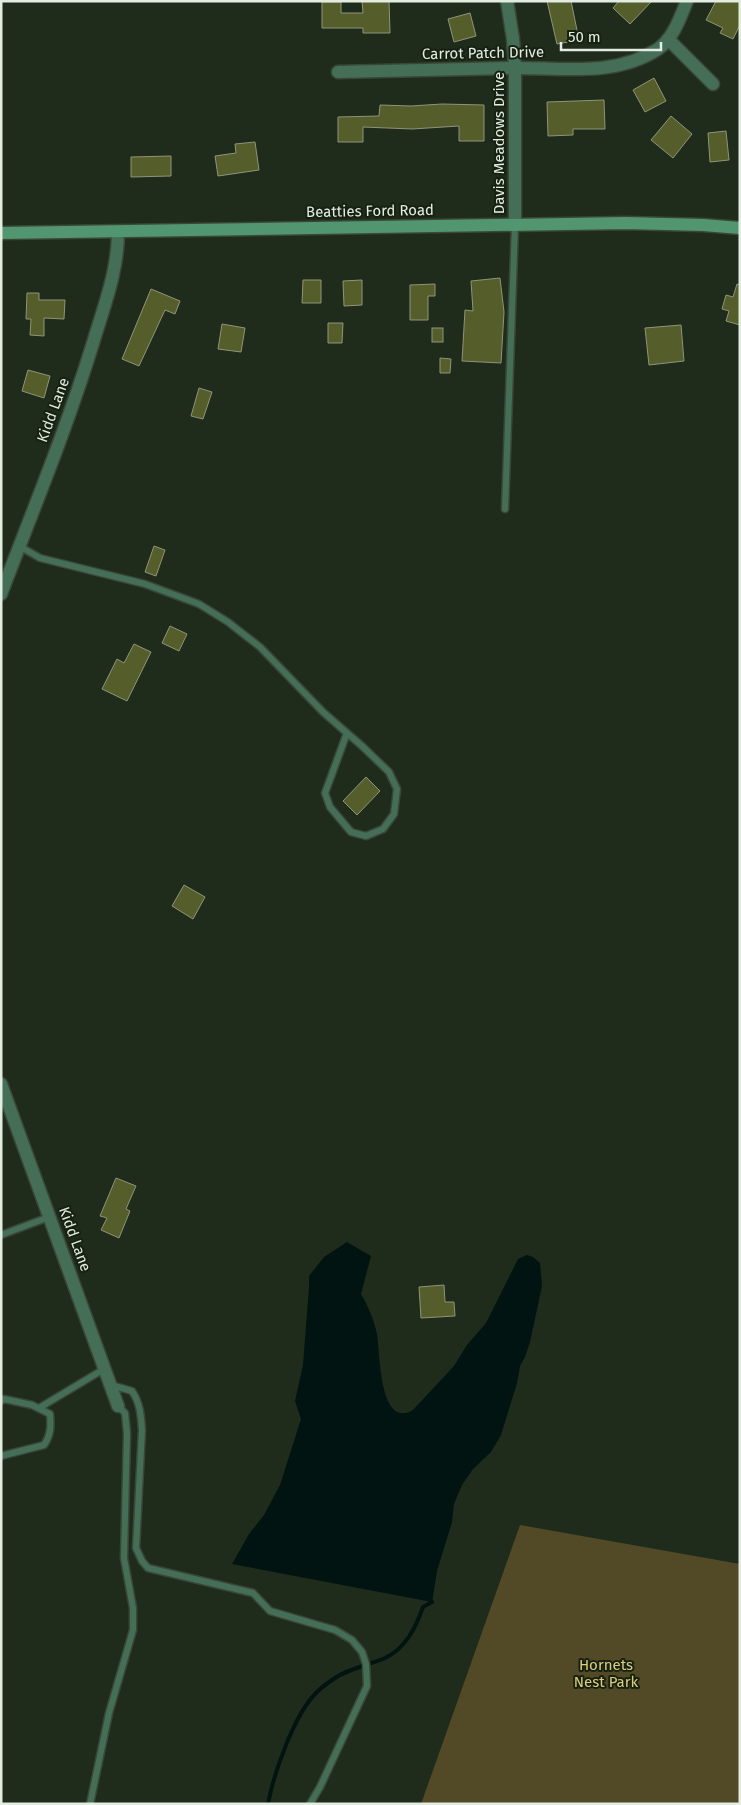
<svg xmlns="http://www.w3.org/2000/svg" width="741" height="1805" viewBox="0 0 741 1805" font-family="'Fira Sans',sans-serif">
<rect width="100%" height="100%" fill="#1f2c1b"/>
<polygon fill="#524927" points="520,1525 740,1564 740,1804 421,1804"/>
<path fill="#011411" d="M347,1242L371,1256L361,1294C368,1306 374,1320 377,1334C380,1352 379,1430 413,1410L454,1366L467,1345L486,1323L518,1259L527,1255L533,1257L540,1263L542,1286L530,1342L525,1357L520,1366L517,1383L501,1435L491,1452L473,1469L462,1485L454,1504L452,1522L437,1571L432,1602L232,1564L249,1534L264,1515L280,1485L301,1419L295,1401L303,1365L309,1287V1276L324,1257Z"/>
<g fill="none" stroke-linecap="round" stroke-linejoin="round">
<path stroke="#011411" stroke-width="4" d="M268,1804C274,1773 294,1714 317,1692C322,1687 329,1682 335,1678C350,1668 369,1665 385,1658C406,1648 416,1627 423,1607L432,1602L430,1599"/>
</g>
<g fill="#555d2b" stroke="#8f947b">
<polygon points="362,1 389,1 390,33 363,33 363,28 322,28 322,2 341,2 341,13 363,13"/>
<polygon points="547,1 571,1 579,40 557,44"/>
<polygon points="619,1 652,1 630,24 613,8"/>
<polygon points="716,1 740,1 740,25 733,39 720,33 723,28 706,20"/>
<polygon points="470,13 476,36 454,42 448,19"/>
<polygon points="654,78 666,101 645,112 633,90"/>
<polygon points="604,100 605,129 573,129 573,135 548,136 547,102"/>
<polygon points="442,104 484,105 484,141 459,141 459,126 412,129 363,127 363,142 338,142 338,117 379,116 380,105 411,106"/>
<polygon points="671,116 692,134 673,158 651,140"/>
<polygon points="726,131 729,160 710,162 708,133"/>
<polygon points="255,142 259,170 218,176 215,156 236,153 235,144"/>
<polygon points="171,156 171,176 131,177 131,157"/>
<polygon points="500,278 504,312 501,363 462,361 465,310 473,311 471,281"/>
<polygon points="303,280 321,280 321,303 302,303"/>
<polygon points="362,280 362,305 344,306 343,281"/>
<polygon points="435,284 435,296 428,296 428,320 410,320 410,285"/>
<polygon points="737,284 740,285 740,325 726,321 729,311 722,309 726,295 733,297"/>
<polygon points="151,289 180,301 175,314 165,310 139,366 122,359"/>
<polygon points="27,293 39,293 39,300 65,300 64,319 44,318 44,336 30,335 31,319 26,319"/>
<polygon points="328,323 343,323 342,343 328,343"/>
<polygon points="222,324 245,328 241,352 218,349"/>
<polygon points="681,325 684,361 649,365 645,328"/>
<rect x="432" y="328" width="11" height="14"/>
<polygon points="440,358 451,359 450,373 440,373"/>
<polygon points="28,370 50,376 44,398 22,391"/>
<polygon points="199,388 212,392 203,419 191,416"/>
<polygon points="154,546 165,550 156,576 145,572"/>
<polygon points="170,626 187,634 179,651 162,643"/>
<polygon points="134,644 151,652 127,701 102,689 117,659 124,663"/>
<polygon points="366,777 380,791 357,815 343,801"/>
<polygon points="184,885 205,897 193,919 172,906"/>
<polygon points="116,1178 136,1186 126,1209 130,1211 119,1238 101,1230 107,1218 100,1216"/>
<polygon points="444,1285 445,1302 454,1302 455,1316 421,1318 419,1287"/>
</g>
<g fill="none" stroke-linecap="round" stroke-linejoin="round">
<defs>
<g id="service">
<polyline points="505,509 515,225"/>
<polyline points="19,546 40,558 145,584 199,604 228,622 260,647 323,712 347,733 362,746 389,772 397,789 394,814 383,829 366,836 351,832 330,807 325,793 347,733"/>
<polyline points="1,1235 49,1217"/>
<path d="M111,1385L132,1391C140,1403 141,1415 142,1430L136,1548L142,1561L148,1568L253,1593L270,1611L335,1630L352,1640L362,1652L366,1664L367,1686L320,1787L310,1804"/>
<path d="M1,1401L4,1399L32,1405L50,1414C51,1426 51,1435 44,1445L1,1456"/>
<polyline points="39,1408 104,1369"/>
<polyline points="90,1804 109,1713 133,1630 133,1608 124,1558 127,1433 125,1413 118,1406"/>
</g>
<g id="minor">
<polyline points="507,1 513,39 515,68 515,225"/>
<polyline points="668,39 713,84"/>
<path d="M338,72C395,71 452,69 509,68C559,67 614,78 658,49C673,39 680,18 687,1"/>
<path d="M1,594C33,510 67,428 93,343C104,306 118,271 118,232"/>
<polyline points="1,1084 118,1406"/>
</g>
<polyline id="secondary" points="1,233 626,223 703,225 740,228"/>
</defs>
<use href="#service" stroke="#3a4737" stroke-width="9"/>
<use href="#minor" stroke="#3a4737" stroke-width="15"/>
<use href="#secondary" stroke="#3a4737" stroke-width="15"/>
<use href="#service" stroke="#456e57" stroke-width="6"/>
<use href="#minor" stroke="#456e57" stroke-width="12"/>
<use href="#secondary" stroke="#519671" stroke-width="12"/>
</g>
<g text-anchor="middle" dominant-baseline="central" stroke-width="4" stroke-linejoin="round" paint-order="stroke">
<g font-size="15" fill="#e3ece0" stroke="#162211">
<text transform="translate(483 53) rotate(-1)">Carrot Patch Drive</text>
<text transform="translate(499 143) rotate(-90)">Davis Meadows Drive</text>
<text transform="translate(370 211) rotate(-1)">Beatties Ford Road</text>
<text transform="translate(53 410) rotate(-70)">Kidd Lane</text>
<text transform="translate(75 1239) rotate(70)">Kidd Lane</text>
</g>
<g font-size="15" fill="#e0cb7b" stroke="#162211">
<text x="606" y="1665">Hornets<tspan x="606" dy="17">Nest Park</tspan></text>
</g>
</g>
<rect width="741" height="1805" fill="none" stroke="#e3ece0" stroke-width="5"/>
<path d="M561 42v8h100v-8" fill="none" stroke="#e3ece0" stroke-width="2.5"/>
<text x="568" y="42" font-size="15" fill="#e3ece0" stroke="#162211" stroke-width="4" paint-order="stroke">50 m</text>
</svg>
